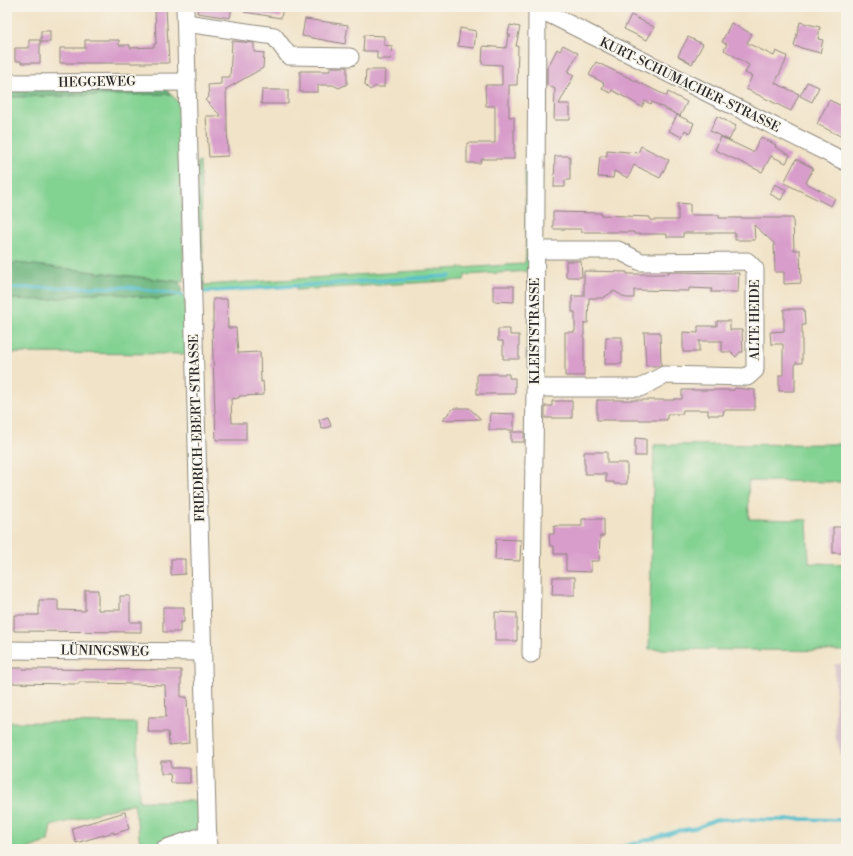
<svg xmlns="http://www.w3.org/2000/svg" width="853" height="856" viewBox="0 0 853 856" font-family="'Libre Bodoni',serif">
<rect width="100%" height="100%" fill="#f7f3e8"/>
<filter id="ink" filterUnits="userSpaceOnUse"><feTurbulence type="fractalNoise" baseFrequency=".025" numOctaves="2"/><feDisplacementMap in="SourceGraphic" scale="8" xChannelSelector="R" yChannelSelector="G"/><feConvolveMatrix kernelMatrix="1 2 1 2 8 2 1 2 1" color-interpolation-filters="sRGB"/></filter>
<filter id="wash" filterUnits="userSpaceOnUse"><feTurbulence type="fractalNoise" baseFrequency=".012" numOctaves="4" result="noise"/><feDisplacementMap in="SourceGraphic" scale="16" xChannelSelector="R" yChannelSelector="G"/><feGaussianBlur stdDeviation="0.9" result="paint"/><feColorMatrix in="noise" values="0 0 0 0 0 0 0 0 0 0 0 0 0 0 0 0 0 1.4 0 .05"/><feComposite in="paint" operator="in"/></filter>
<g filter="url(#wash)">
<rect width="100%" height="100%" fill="#f1e3c8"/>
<polygon fill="#d2bdc6" points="835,664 846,664 846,770 835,735"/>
<g fill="#82d292" stroke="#567e5e">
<polygon points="171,94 179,103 184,282 17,263 7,265 7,97"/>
<polygon points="197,162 200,162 204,285 522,264 525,262 526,258 525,165 529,165 530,271 465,275 464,280 296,290 296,287 201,292"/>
<polygon points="103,292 157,299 181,295 185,298 186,354 7,353 7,299 46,300"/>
<polygon points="846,444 846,482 748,481 749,519 807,520 809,563 846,564 846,651 649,649 654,445"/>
<path d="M7,722L137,723L139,801H201L200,823C199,826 197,828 195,831C186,837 151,849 141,849L134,803L51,826L48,841L27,849H7Z"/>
</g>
<g fill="#69b47c" stroke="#4a7054">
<polygon points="163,85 171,94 7,97 7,86"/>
<polygon points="16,263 179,282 182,287 181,295 157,299 103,292 46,300 7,299 7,265"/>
</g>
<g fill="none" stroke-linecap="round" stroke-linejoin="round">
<g stroke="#54bfce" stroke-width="3.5">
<polyline points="7,288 128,287 183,295"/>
<polyline points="202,292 450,276"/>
<polyline points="615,849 682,830 696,828 715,820 726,819 786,820 799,819 846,820"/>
</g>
</g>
<g id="blocks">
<g fill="#d89dcb">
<polygon points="155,7 166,7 169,63 60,63 60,48 85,48 85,40 119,40 119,45 130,45 130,48 154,47 154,44 156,44"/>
<polygon points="198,7 232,7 230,18 197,13"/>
<polygon points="245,7 283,7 281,18 244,12"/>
<polygon points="631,15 654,27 647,40 624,29"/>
<polygon points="305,19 348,25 345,44 302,36"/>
<polygon points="800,22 820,27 818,39 823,40 820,53 794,46"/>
<polygon points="731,23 752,34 747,43 774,56 776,51 787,56 785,63 775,83 799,94 791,111 746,89 752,76 745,73 749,65 724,50 727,44 722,42"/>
<polygon points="510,25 520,27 516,46 518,46 517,85 509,85 509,117 514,117 514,159 482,159 480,163 467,163 467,143 495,143 495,106 486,106 485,85 502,85 502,65 482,64 483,46 506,48 508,36 511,36 508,34"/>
<polygon points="460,28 476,31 474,48 458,46"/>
<rect x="41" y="31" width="9" height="11"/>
<polygon points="364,35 384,36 384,45 392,46 391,59 377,59 377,51 363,51"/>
<polygon points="688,37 703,44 692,64 678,56"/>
<polygon points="29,40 40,40 40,63 21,63 21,61 15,61 15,48 29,48"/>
<polygon points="232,41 254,43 254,52 264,53 263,68 226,89 228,156 209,157 206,116 221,116 205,100 209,97 208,85 221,84 221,77 230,77"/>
<polygon points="563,45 578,53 568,72 574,75 559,104 570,104 570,120 554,120 555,89 547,85 547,69 557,49 560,51"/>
<polygon points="596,62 667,96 668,92 687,102 680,116 652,102 651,104 645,101 642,107 612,90 611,93 602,89 604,83 589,75"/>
<polygon points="330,67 347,67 347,84 339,88 333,85 318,85 318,92 300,92 300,71 330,71"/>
<polygon points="366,70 385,70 384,87 374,87 370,90 365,85"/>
<polygon points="807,82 819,87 812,102 800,96"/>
<polygon points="262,90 288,90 288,104 261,104"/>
<polygon points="829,100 846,108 846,139 817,124"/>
<polygon points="677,115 694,123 690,133 685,130 682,137 669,131"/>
<polygon points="717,116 736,126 729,140 710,131"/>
<polygon points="721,137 753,152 761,137 776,145 775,147 790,155 786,163 771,156 762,172 715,150"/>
<polygon points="641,146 669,160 660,178 634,165 628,178 614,171 613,178 598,177 600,156 607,156 607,150 638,153"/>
<polygon points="555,156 570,156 570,180 565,180 565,187 554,187"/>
<polygon points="796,159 813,168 806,183 835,198 831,206 784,183"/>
<polygon points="775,184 786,190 781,200 770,194"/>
<polygon points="678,203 690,204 690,215 719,215 719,218 793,218 794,250 800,250 801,283 784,284 784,272 775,272 774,243 754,225 755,240 735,240 735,233 683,233 683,237 667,237 667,234 634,234 634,232 581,232 581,229 553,229 553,212 601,213 601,215 650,217 650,220 678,220"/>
<polygon points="566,261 581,261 582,277 566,277"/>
<polygon points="584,271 627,272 627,274 668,274 668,272 739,273 738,292 711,292 712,289 689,288 689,291 634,290 634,298 626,298 614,291 603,298 589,298 588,323 584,323 584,376 565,376 565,332 575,332 575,312 572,312 572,296 584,296"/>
<polygon points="493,286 514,286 514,302 493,301"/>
<polygon points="213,299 227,299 228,328 236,328 238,353 260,352 261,382 263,381 264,395 239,396 239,398 231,399 232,423 246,423 246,440 216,440 212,329 213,329"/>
<polygon points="784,309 804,309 805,325 802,325 802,363 795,363 795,391 779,391 779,375 783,375 783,344 771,344 770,332 784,331"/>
<polygon points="717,321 730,321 730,330 742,330 743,352 740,352 736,357 731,352 722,352 722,341 699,341 699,352 683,352 683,332 698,333 698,326 717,326"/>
<polygon points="498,329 510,329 510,335 519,335 519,359 503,359 503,341 498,341"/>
<polygon points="644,332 660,332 661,366 646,366"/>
<polygon points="606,337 622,337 622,364 605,364"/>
<polygon points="477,374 509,374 509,378 515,378 515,394 477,394"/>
<polygon points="735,388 755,390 755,410 724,410 723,415 708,415 708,410 683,410 682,414 667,414 667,420 597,420 597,400 674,400 674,399 682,399 682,390 734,390"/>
<polygon points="552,401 572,401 572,418 545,418 545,406 552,406"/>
<polygon points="454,408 469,408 481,419 442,420"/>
<polygon points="490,413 514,414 514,430 489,430"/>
<polygon points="328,417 331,426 322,429 319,420"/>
<rect x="511" y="432" width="13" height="10"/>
<polygon points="635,438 646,439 646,456 635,456"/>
<polygon points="584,452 607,452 607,463 627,463 627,484 614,484 614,482 606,482 606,474 585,474 585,464 584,464"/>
<polygon points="582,519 604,519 604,536 600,536 599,561 591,561 591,572 566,571 566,554 554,554 554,546 550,546 549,534 554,534 554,526 582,526"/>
<rect x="833" y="527" width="13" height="26"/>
<polygon points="496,539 521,540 520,561 495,560"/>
<polygon points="171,559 185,559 185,574 171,575"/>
<polygon points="553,577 575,577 575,595 552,595"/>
<polygon points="85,590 98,590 98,610 120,610 120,596 130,596 130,622 141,622 141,632 14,631 14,615 39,615 39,600 58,600 58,610 85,611"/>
<polygon points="163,607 184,607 184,622 180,622 180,632 163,632"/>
<polygon points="495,612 517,613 517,641 495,641"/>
<polygon points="7,668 23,668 23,669 181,670 181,697 187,697 189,743 169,745 168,732 148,732 149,717 166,717 165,685 101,683 101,682 79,682 79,684 7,683"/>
<polygon points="161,761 171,761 171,768 190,768 190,783 171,783 170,774 161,774"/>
<polygon points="125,812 129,829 114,834 114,832 76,843 72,828"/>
</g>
</g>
</g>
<g filter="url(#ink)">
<use href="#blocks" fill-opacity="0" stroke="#8e877a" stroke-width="1"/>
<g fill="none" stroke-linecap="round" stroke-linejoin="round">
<defs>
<g id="minor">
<polyline points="185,7 208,849"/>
<polyline points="535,7 846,162"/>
<polyline points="186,23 274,36 289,56 350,57"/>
<polyline points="7,83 187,82"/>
<polyline points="535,388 640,388 664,375 747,377 755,370 755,269 747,261 641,262 618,250 536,250"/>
<polyline points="7,650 203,652"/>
<polyline points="531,654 535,388 537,7"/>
<polyline points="164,849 208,834"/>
</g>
</defs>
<use href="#minor" stroke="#8e877a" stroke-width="19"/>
<use href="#minor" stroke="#fff" stroke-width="17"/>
</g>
</g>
<g text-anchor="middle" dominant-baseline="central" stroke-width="3" stroke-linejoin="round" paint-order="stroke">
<g font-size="13" fill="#2b2b2b" stroke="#f7f3e8">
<text transform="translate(97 82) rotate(-1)">HEGGEWEG</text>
<text transform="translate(690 85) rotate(26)">KURT-SCHUMACHER-STRASSE</text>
<text transform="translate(755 320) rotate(-90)">ALTE HEIDE</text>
<text transform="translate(535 331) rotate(-90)">KLEISTSTRASSE</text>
<text transform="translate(197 428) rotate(-92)">FRIEDRICH-EBERT-STRASSE</text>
<text transform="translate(105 651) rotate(1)">LÜNINGSWEG</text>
</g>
</g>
<rect width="853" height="856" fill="none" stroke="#f7f3e8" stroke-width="24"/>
</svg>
